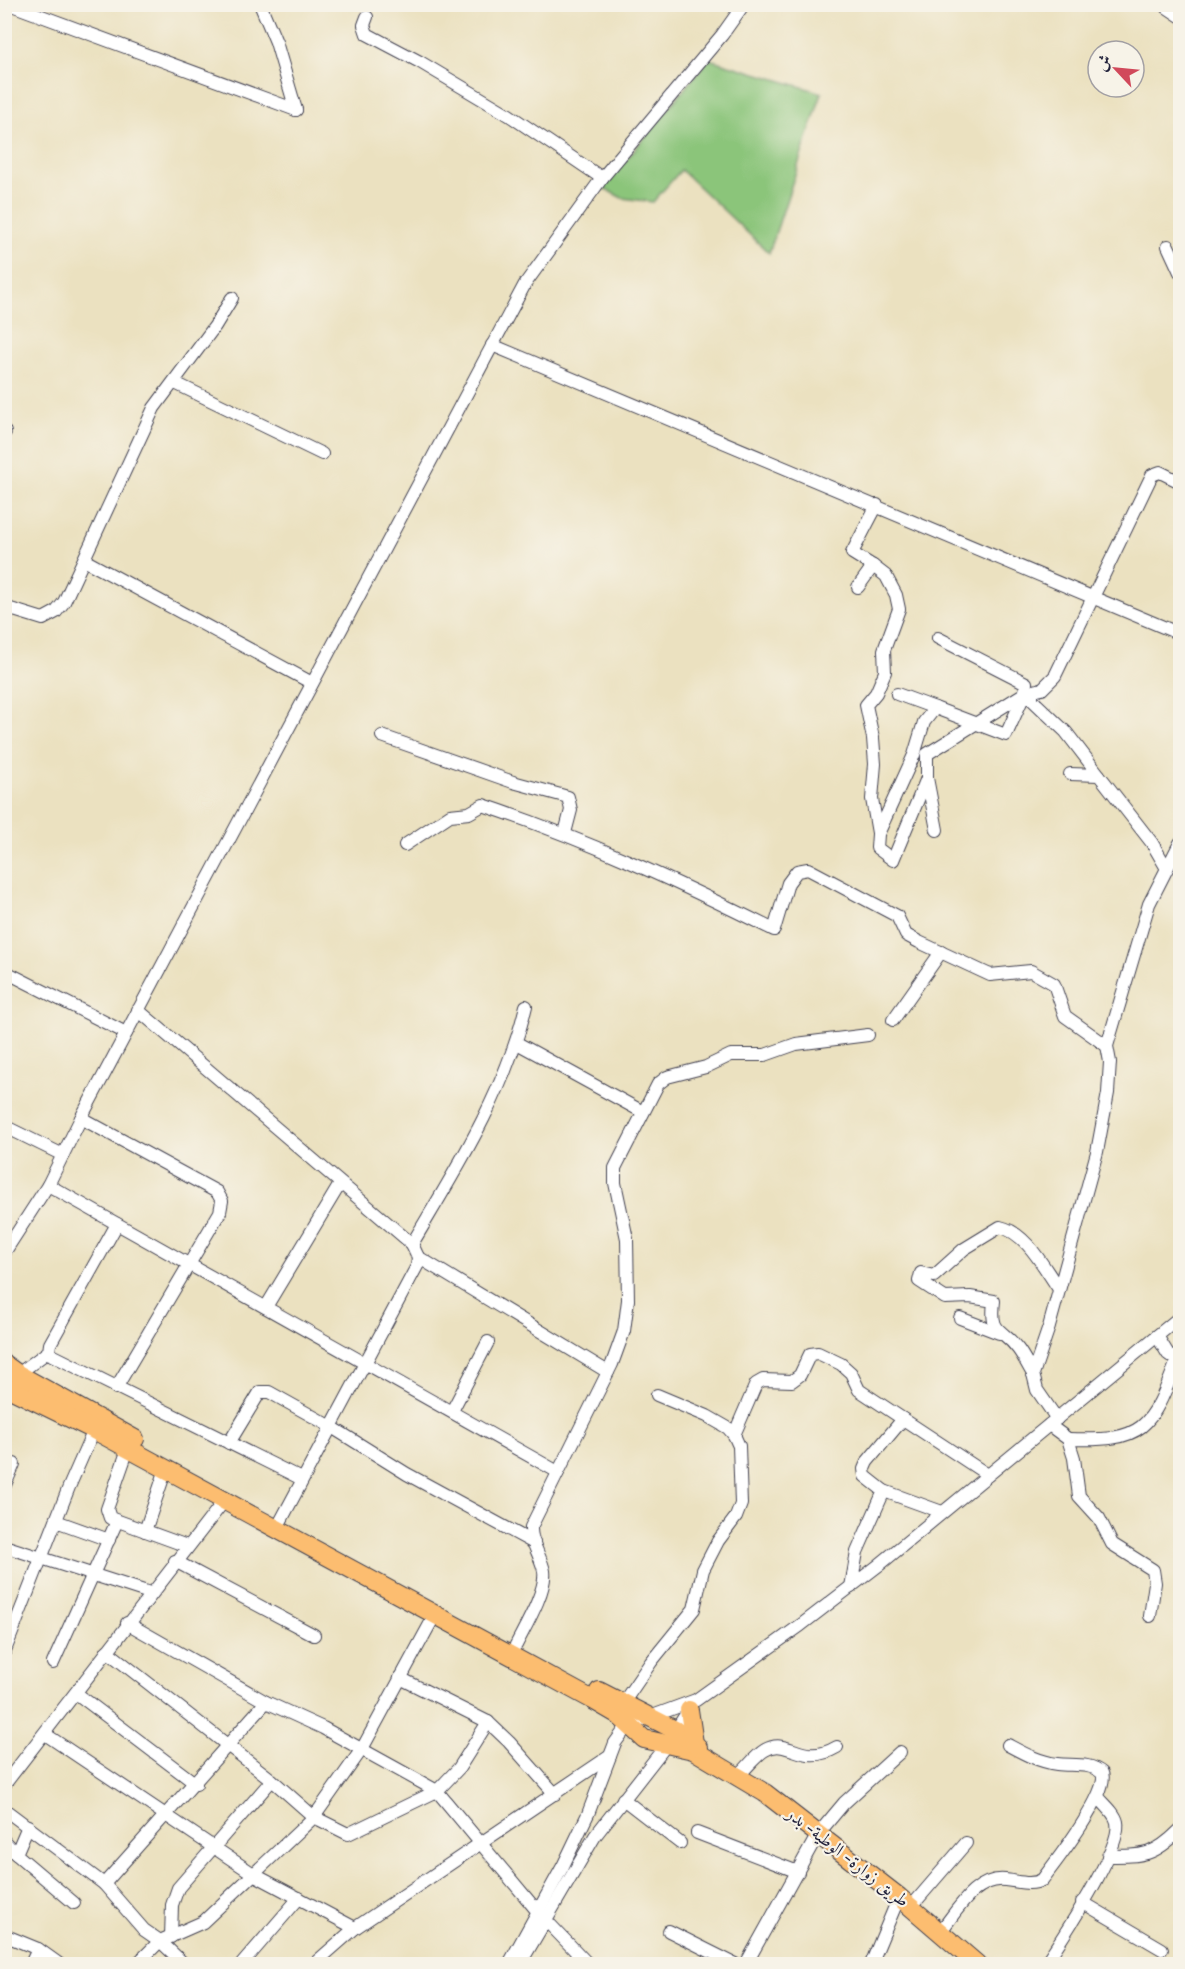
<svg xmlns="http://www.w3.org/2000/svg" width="1185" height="1969" viewBox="0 0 1185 1969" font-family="'Libre Caslon Text',Amiri,serif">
<rect width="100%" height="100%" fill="#f7f3e8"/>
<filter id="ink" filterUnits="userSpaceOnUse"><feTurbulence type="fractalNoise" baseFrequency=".0167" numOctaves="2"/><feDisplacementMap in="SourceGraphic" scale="12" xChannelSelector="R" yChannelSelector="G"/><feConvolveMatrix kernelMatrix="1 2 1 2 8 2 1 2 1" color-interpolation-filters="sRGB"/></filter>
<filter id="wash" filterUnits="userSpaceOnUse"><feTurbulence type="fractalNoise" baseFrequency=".008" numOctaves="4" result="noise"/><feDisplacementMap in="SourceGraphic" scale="24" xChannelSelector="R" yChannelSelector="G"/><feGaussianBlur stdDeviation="1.35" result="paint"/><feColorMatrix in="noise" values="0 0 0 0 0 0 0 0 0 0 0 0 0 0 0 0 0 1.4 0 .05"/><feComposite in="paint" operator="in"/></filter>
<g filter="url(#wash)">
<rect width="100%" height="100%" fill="#ebe1c0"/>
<polygon fill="#8bc57a" stroke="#56745a" stroke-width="1.5" points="709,59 822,93 769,253 681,170 653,202 622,198 603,188"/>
</g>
<g filter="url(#ink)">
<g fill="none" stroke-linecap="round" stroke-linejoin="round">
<defs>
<g id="minor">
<polyline points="9,4 296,110"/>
<polyline points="260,4 276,42 296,110"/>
<polyline points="1162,4 1180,16"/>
<polyline points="367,17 364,25 367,34 420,62 509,115 602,178"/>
<polyline points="1168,246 1180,272"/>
<polyline points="492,345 1180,634"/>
<polyline points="175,383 322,454"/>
<polyline points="4,433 5,432"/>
<polyline points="84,560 312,683"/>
<polyline points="873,566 886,576 896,595 899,609 884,650 885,672 876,693 866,705 873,738 875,764 872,799 878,833"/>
<polyline points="858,587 873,566 852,553 877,505"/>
<polyline points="4,607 43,619 56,612 64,602 154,408 215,326 232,298"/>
<polyline points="1025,693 1042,689 1055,676 1152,475 1160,472 1180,482"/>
<polyline points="897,694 935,708 924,722 914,755 878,834 877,848 893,860 927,778 927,754 1025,693 1066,732 1099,775"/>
<polyline points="935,708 1006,735 1025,693 1026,683 938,638"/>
<polyline points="382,736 513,782 568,797 571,810 565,833"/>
<polyline points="1070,774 1099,775 1152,843 1166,867"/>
<polyline points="927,778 937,830"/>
<path d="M405,845L450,815L469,813L483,805C585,839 678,882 774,930L788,883L797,871L808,869L897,916L906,935L919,942L990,975L1031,971L1054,984L1065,1016L1107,1046"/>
<polyline points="4,971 126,1033"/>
<polyline points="138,1010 412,1244 418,1257 608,1372"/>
<polyline points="893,1020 941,952"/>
<polyline points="517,1043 643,1112"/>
<polyline points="81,1118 217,1192 222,1201 220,1212 116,1388"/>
<polyline points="4,1126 63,1155"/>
<polyline points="48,1185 558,1472"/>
<path d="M412,1244C457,1168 505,1093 526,1006"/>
<polyline points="4,1253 48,1185 81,1118 525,284 602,178 722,35 744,4"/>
<polyline points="266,1307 340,1184"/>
<polyline points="960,1318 999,1333"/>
<polyline points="1157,1336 1168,1354 1180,1363"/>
<polyline points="49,1351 52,1355 302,1479"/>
<polyline points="18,1374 49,1351 50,1344 117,1224"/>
<path d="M1033,1374C1028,1366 1024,1357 1018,1349C1001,1326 990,1336 994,1301L970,1297L945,1298L919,1281L921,1273L934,1276L964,1249L1000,1227C1026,1232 1044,1268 1059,1289"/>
<polyline points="452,1411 488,1342"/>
<polyline points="903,1419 867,1462 864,1469 865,1476 884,1491 942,1512"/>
<polyline points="1057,1419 1037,1390 1033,1374 1049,1327 1097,1152 1108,1093 1110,1062 1107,1046 1149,904 1180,843"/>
<polyline points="1049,1425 1068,1439 1074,1458 1079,1496 1099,1518 1112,1544 1153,1570 1155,1583 1150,1616"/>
<polyline points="734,1435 756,1384 763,1380 792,1381 800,1375 810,1354 818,1353 841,1364 851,1373 859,1390 988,1475"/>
<path d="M1068,1439C1144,1442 1151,1429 1177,1361"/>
<polyline points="229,1443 260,1392 269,1392 330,1426 407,1474 534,1543"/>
<polyline points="128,1449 107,1509 110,1518 187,1546"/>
<polyline points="4,1487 14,1464"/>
<polyline points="56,1521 109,1540"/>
<polyline points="277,1528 417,1266 418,1257"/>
<polyline points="145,1531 166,1469"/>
<polyline points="4,1546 150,1593"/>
<polyline points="175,1561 314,1635"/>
<polyline points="851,1587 857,1552 884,1491"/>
<polyline points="127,1623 266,1702 323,1728 437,1791 538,1912 588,1964"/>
<path d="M516,1645C525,1627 547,1590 544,1571C541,1556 530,1542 531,1527L612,1364L624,1331L628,1300L627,1239L615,1183V1168L658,1084L667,1077L706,1067L731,1055H765L796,1044L868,1035"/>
<polyline points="107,1651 272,1780 314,1817 348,1834 437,1791 459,1768 488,1722"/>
<polyline points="4,1653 69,1487 94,1430"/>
<polyline points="53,1663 117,1521"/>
<polyline points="400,1678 488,1722 509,1742 555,1794"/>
<polyline points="76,1693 196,1784"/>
<polyline points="623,1703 651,1662 694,1609 703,1570 718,1541 736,1517 741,1504 739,1446 734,1435 728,1428 707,1416 657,1395"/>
<polyline points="45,1734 255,1875 355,1928"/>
<path d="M738,1776C747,1768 755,1756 765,1750C789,1736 801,1768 837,1747"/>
<polyline points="4,1785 224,1501"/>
<polyline points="623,1799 680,1843"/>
<polyline points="4,1809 104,1884 144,1930 160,1941 184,1964"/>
<polyline points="28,1826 16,1854 74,1903"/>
<polyline points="697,1833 798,1872"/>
<polyline points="4,1841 16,1854"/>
<path d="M1108,1856C1144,1856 1154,1856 1180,1830"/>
<polyline points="104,1884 266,1702"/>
<polyline points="1082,1902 1162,1949"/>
<polyline points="911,1907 966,1843"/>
<polyline points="669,1931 735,1964"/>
<path d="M940,1932C957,1911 975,1877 1005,1880C1017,1881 1031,1886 1042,1880C1055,1863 1111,1791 1102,1773C1090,1762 1072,1766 1057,1764C1039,1762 1023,1753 1008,1745"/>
<polyline points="4,1935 38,1949 59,1964"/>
<polyline points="171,1937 172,1905 178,1888 272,1780"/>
<polyline points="31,1964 38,1949"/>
<polyline points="137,1964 160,1941 203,1922 314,1817 362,1749 436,1613"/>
<polyline points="242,1964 299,1898"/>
<polyline points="314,1964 355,1928 610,1756"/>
<polyline points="509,1964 563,1866 588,1814 615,1743 628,1725 696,1700 801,1625 879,1565 1180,1317"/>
<polyline points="520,1964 595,1836 667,1744 690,1708"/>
<polyline points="746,1964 818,1834 844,1803 900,1752"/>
<polyline points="871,1964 899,1897"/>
<path d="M1045,1964C1061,1940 1123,1847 1117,1822C1115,1813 1104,1804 1098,1797"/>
</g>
<g id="highway">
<polyline points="4,1364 18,1374 135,1439"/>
<polyline points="4,1386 94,1430 593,1700 617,1714 644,1739 693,1750 765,1793 899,1897 977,1964"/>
<polyline points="599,1691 675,1730 698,1747"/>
<polyline points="689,1710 694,1743"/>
</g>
</defs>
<use href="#minor" stroke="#403f4f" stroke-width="14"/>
<use href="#highway" stroke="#403f4f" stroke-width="20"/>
<use href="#minor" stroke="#fff" stroke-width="12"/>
<use href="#highway" stroke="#fcbd6f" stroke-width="18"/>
</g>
</g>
<g text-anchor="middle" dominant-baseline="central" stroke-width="4.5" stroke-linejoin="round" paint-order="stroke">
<g font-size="18" fill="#22223b" stroke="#f7f3e8">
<text transform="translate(848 1857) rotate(38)">طريق زوارة- الوطية- بدر</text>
</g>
</g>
<rect width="1185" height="1969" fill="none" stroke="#f7f3e8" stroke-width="24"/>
<g transform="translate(1116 69) rotate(296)"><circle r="28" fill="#f7f3e8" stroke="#a29fa3" stroke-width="1.5"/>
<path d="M0-4.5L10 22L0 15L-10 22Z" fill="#d1495b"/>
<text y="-9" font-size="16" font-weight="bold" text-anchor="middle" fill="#22223b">ش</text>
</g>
</svg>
